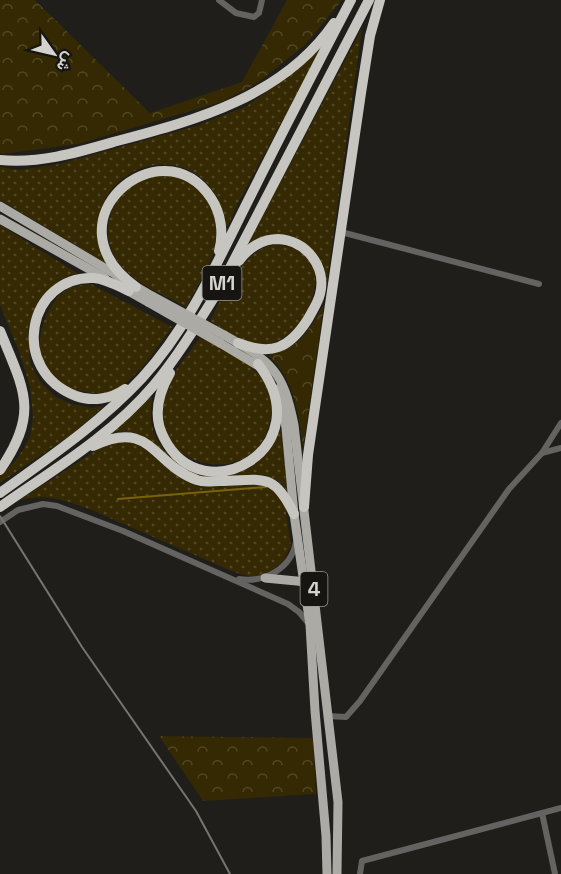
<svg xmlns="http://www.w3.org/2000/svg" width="561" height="874" viewBox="0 0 561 874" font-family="'Space Grotesk',Vazirmatn,sans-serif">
<defs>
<pattern id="forest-crowns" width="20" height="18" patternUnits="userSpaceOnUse" patternTransform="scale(1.5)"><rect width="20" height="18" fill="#342902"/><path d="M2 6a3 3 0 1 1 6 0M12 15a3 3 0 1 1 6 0" fill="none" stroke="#504726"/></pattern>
<pattern id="park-dots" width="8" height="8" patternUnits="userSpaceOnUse" patternTransform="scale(1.5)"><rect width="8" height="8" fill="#342902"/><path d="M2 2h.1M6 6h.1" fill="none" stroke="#504726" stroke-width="1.8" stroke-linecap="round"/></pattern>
</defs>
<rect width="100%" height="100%" fill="#1f1e1a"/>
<g fill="url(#forest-crowns)">
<polygon points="0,0 35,0 150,113 242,82 287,0 342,0 306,44 256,84 221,102 78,144 2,154 0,153"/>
<path d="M324,304L303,449C299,415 295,380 268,355C300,348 308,331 324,304Z"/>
<polygon points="159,736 313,738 316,794 203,801"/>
</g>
<g fill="url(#park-dots)">
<polygon points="362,28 327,282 324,266 313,251 284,236 269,234 248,244"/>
<path d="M326,40L238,203L227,228C209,117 63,166 106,263L0,200V167L19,170L59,164L196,126L247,106L280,82Z"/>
<path d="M159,175C165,176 171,175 177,177C206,186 224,220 215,248C209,269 196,288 186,307C166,296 143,287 126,271C100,247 103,209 129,187C136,180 150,178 159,175Z"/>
<polygon points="0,225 77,273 61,279 43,301 28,327 30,363 41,383 56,397 71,404 92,408 104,406 72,434 0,483 0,476 18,458 30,437 33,417 30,387 20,354 0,305"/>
<path d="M273,245C352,246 304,349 259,345C242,343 224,329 210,321C225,294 241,251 273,245Z"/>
<path d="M91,284L172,327C156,349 141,374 117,389C107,395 97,394 86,392C70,390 50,382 44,367C33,342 45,302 69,288C75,285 85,285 91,284Z"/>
<path d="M200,337C219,348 247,359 261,377C269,388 273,402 271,416C262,491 149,474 163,400C167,377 188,355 200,337Z"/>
<path d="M152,396C152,403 150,412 151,419C155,463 213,491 250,467C264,458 274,443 281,428L287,491L278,481L265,475L200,478L132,433L119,431L111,434Z"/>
<path d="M130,440L143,447L178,476L199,487L258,485L274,489L285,505L291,546L282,563L267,573L252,577L234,572L89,509C64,500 47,493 20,500L95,451L115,441Z"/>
</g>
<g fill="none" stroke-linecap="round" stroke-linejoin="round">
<polyline stroke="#796308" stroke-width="2" points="118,499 266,487"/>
<g stroke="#646361" stroke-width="6">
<polyline points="219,0 236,13 254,17 259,13 262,0"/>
<polyline points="341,232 539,284"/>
<polyline points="542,453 561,448"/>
<polyline points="0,522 18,510 43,504 57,506 123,531 288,604 299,612 309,624"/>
<path d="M239,579C264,583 291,569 296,542"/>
<polyline points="327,716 346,717 360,701 509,489 542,453 561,423"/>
<polyline points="542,813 555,874"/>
<polyline points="360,874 362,861 561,808"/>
</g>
<g stroke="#abaaa5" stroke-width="9">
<polyline points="0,206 152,296"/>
<polyline points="0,219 105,278"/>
<polyline points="123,288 148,302"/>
<path d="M224,335C272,362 283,370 294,425L338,802L337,874"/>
<polyline points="220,343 262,368"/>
<polyline points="277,389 282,404 286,428 294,514 310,625 315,711 326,836 327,874"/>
<polyline points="265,578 307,582"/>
</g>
<g stroke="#c7c5c0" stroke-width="10">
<path d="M0,160C40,164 79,152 117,141C197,120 284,96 334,23"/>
<path d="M136,287C44,221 161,123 211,198C221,213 224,233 219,251"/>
<path d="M0,331C24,390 40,412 0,470"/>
<path d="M238,343C271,356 289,349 308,319C312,311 318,303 320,294C327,267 306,240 278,239C262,239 248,248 239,261"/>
<path d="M170,373C158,394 152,416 164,438C203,515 323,447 258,364"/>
<path d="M125,389C111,399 92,402 76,396C8,370 28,275 94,278C106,279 118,286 129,291"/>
<path d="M93,446C152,418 152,464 197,480C204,483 213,481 220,481C262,481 273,470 294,514"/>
<path d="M0,493C50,457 100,423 142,378C190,326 219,258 251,195C284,129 317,65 351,0"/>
<path d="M0,507C53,470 112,435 154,385C178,356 198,323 218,291L369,0"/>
<polyline points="304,507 308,455 361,93 370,36 380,0"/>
</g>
<polyline stroke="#757471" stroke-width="2" points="0,516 82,647 196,811 230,874"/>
<g stroke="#abaaa5" stroke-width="9">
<polyline points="152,296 224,335"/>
<polyline points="148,302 220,343"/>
</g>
</g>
<g text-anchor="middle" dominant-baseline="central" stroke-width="4.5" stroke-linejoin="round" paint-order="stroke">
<g fill="#161511" stroke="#9b9a97" stroke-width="1.5">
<rect x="202.5" y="266" width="39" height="34" rx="4.5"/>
<rect x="300.5" y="572" width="27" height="34" rx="4.5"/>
</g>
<g font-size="20" font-weight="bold" fill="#d4d3d0">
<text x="222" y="283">M1</text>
<text x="314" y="589">4</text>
</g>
</g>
<g transform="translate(54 54) rotate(124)" stroke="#161511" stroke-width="4.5" paint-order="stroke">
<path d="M0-4.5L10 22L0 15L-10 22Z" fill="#d4d3d0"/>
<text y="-9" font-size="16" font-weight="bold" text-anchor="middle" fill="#d4d3d0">ش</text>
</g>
</svg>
